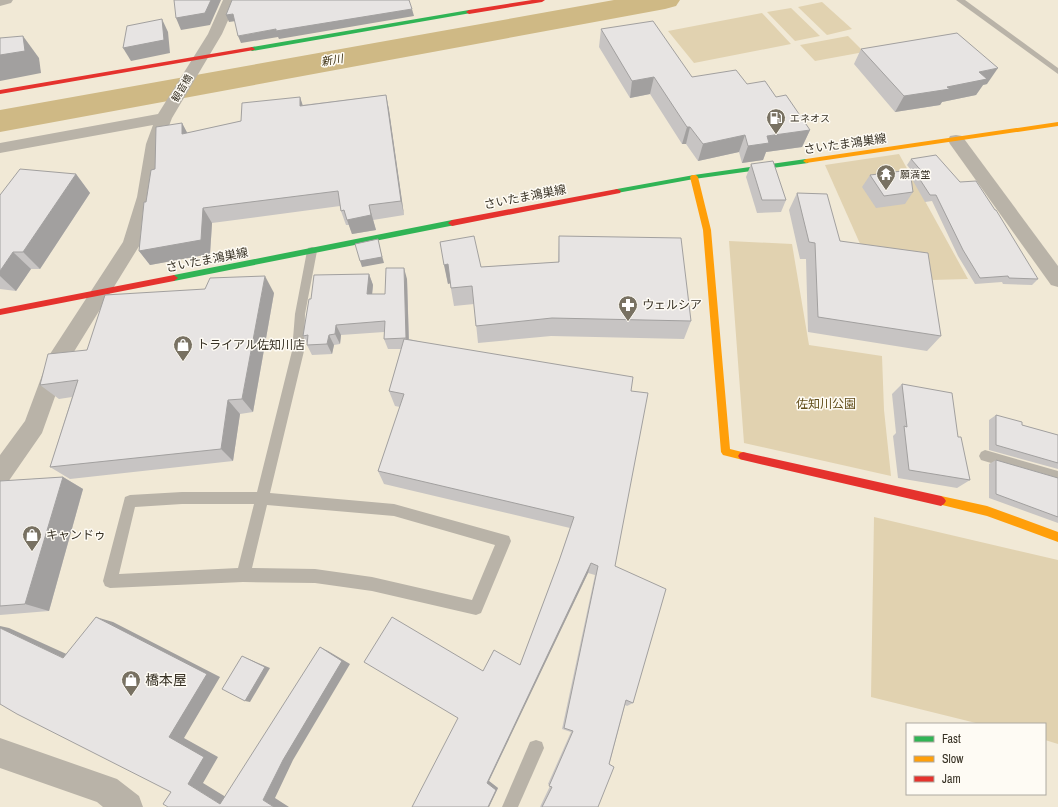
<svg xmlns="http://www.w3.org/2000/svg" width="1058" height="807" viewBox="0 0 1058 807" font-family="'Archivo Narrow','Noto Sans JP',sans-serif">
<rect width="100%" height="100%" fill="#f1e9d6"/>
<g fill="#e1d2b0">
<polygon points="822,2 852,29 827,35 798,7"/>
<polygon points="791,8 820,36 795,41 767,12"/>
<polygon points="762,13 791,44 694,63 668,31"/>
<polygon points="848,36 864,52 815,61 800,45"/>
<polygon points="899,154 968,279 931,280 861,246 825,165"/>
<polygon points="729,241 792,244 809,345 882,356 884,410 891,476 744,443"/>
<polygon points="874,517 1058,560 1058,744 1045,740 1045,724 980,724 871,697"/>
</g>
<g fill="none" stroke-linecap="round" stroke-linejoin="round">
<polygon fill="#cfb985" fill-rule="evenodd" points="614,0 680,0 676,6 665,9 0,132 0,110"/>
<g fill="#b9b3a8" fill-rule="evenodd">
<polygon points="956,0 965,0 1058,68 1058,74"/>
<path d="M312,247L316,248L317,251L305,314L304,351L270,493L394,504L509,536L511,541L481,613L476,615L372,591L315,583L243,582L110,588L105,586L103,581L125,497L130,495L182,492H257L292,351L295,314L307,251L308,248ZM182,504H254L238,568L119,574L135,507ZM267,505L394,516L495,545L472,600L372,577L315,569L252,568Z"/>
<polygon points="985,450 1058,471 1058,483 981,460 979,456 981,452"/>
<polygon points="536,740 542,742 544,748 518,807 502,807 530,742"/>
</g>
<g fill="#b9b3a8" fill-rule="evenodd">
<polygon points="0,0 13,0 11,3 0,6"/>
<polygon points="223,0 237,0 222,34 172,118 162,144 155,197 141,243 67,363 42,433 8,482 0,485 0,455 25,421 50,354 123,242 137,197 146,144 153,125 0,153 0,143 158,114 208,34"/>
<polygon points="956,135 962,136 1058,266 1058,287 1051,285 950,144 948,140 950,136"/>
<polygon points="0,738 117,779 139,796 143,807 103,807 97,802 0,768"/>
</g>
<g fill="#30b455" fill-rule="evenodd">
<polygon points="469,10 472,12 471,13 252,51 249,49 252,47"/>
<polygon points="806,159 809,161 808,163 694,179 617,193 613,191 617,189 694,175"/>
<polygon points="452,220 456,223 455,225 174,281 170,278 174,275"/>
</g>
<g fill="#ff9f0a" fill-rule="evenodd">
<polygon points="1058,122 1058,126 806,163 803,161 806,159"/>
<polygon points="692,175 696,175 698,177 711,230 730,449 746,453 748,456 746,459 743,460 723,455 721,452 703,230 690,177"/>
<polygon points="941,496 987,506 1058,532 1058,542 987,516 938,504 936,501 938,498"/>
</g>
<g fill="#e5322d" fill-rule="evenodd">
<polygon points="532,0 545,0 542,2 469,14 466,12 469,10"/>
<polygon points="252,47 255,49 254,50 0,94 0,90"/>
<polygon points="617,189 621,191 620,193 452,226 448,223 452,220"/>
<polygon points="174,275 178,278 174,281 0,315 0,309"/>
<polygon points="743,452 941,496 944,498 946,501 944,504 941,506 743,460 740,459 738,456 740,453"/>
</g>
</g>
<g fill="#c7c4c3">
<polygon points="601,29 692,77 747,84 776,97 810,130 802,147 766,152 763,160 742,163 739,152 698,161 686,144 682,144 650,94 630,98 599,47"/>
<polygon points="861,49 987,84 983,85 976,95 942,102 940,105 895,112 854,64"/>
<polygon points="386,95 389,110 404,215 373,220 376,230 352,234 349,225 346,225 341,211 340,206 212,223 210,254 150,265 139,251 146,202 155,169 182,123 187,133 241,121 300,97 302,105"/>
<polygon points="911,159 1038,279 1032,285 1003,284 1002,282 975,284 958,256 932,201 925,202 913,181 916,176 907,165"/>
<polygon points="751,164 786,200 781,212 757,213 746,177"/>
<polygon points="76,174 90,193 40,269 31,269 16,291 0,289 0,195"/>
<polygon points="870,175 913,192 905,204 876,208 862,187"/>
<polygon points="797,193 840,241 941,336 927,351 808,332 806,259 800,259 789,210"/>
<polygon points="559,236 691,321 684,339 551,336 478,343 474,304 454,306 450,283 448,284 440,242 481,267 558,262"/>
<polygon points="369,274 373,285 372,294 385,294 407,279 409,339 631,391 615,566 633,703 627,706 625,705 598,807 540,807 550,786 548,784 571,732 562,729 595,575 588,573 489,781 498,788 489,807 483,671 520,665 559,561 570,528 384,484 378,471 400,407 395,406 389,391 401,349 388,349 384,339 384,332 341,335 340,344 334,345 332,354 312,355 307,345 307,343 303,336 311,299"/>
<polygon points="274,293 253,412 240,414 233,461 70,479 50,467 72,397 59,399 40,385 87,350"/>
<polygon points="902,384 958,437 970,480 957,488 898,478 893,436 896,433 892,394"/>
<polygon points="996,415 1022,425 1058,435 1058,469 989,450 989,420"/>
<polygon points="996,460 1058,478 1058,523 989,498 989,464"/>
<polygon points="63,477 83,489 49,611 0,615 0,481"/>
</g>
<g fill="#a2a09f">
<polygon points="211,0 221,0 210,25 181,30 176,18"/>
<polygon points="412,9 414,16 279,39 278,37 241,43 238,36 276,29"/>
<polygon points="233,14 236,21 229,22 226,15"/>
<polygon points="162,19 168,32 170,53 131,61 123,48"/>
<polygon points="23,36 39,58 41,73 0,81 0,54"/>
<polygon points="998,68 987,84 983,85 976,95 942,102 940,105 895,112 904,96 947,87 979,72"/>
<polygon points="654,77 650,94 630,98 632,81"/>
<polygon points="386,95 389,110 404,215 401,201"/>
<polygon points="300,97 305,112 300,106"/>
<polygon points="182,123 190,138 182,134"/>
<polygon points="687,127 690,127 686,144 682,144"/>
<polygon points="810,130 802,147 766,152 763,160 742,163 748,146 767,136"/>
<polygon points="745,135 739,152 698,161 703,144"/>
<polygon points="76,174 90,193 40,269 23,252"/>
<polygon points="369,205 376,230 352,234 347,220"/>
<polygon points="203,208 212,223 210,254 150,265 139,251"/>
<polygon points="379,245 384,263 362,267 360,261"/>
<polygon points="13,252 31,269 16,291 0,276 0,271"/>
<polygon points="448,264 451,283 448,284 444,265"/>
<polygon points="404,268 407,279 409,348 406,338"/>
<polygon points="369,274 373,285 371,305 367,294"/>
<polygon points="265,276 274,293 253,412 242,399"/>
<polygon points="336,325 341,335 340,344 335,334"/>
<polygon points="329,335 334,345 332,354 327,344"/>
<polygon points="228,400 240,414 233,461 221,449"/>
<polygon points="63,477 83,489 49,611 25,604"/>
<polygon points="591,563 588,573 489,781 498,788 489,807 488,807 487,783"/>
<polygon points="96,617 113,622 220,677 184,738 218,757 203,783 234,802 220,804 188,784 169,737"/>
<polygon points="0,626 9,628 82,661 63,658 0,628"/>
<polygon points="320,647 328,651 350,664 293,760 275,798 289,807 274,807 263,800"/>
<polygon points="242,656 270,668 250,702 245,701"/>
</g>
<g fill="#e7e4e3" stroke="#a2a09f">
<polygon points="174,0 211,0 205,13 176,18"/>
<polygon points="232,0 409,0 412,9 276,31 276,29 238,36 233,14 226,15"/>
<polygon points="162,19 164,40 123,48 127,26"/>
<polygon points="653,21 692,77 736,70 747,84 765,81 776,97 786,95 810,130 767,136 769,143 748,146 745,135 703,144 690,127 687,127 654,77 632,81 601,29"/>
<polygon points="957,33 998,68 979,72 987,79 947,87 950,89 904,96 861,49"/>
<polygon points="23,36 25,51 0,55 0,38"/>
<polygon points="386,95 401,201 369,205 371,215 347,220 344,210 341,211 338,191 203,208 201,240 139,251 144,202 146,202 151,170 155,169 156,127 182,123 182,134 241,121 242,103 300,97 300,106"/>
<polygon points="936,155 960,182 976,181 995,210 996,210 1038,279 1009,278 1008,276 980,278 963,250 936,195 930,195 917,175 924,174 911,159"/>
<polygon points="773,161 786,200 762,200 751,164"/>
<polygon points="20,169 76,174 23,252 13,252 0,271 0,195"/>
<polygon points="910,170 913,192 884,196 870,175"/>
<polygon points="797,193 827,194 840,241 928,253 941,336 818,317 815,243 809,242"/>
<polygon points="474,236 481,267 559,262 559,236 681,238 691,321 552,318 476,326 472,286 451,288 448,264 444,265 440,242"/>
<polygon points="378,239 382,257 360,261 355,244"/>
<polygon points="386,268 404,268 406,338 384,339 385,321 336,325 335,334 329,335 327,344 307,345 308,335 303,336 309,299 311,299 314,275 369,274 367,294 385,294"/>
<polygon points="265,276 242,399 228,400 221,449 50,467 78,380 40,385 48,354 87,350 105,295 205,289 210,278"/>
<polygon points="404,339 633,377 631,391 648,393 615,566 666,589 633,703 626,700 609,764 614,767 598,807 542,807 552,787 549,786 573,731 564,728 598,566 591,563 487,783 496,790 488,807 412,807 458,718 364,662 392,617 483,671 494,650 520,665 559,561 574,517 378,471 404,394 389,391"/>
<polygon points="902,384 952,393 958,437 961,437 970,480 909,470 904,426 907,427"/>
<polygon points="996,415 1022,422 1022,425 1058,435 1058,463 996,445"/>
<polygon points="996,460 1058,478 1058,517 996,494"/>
<polygon points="63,477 25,604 0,606 0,481"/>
<polygon points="96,617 207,674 169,737 204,757 188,784 220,804 320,647 342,661 283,760 263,800 274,807 168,807 163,804 171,792 17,714 0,704 0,628 63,658"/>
<polygon points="242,656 265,667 245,701 222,689"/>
</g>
<defs>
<symbol id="fuel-pin" viewBox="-11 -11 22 30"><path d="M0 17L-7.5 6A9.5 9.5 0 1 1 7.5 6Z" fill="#787162" stroke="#fefbf4"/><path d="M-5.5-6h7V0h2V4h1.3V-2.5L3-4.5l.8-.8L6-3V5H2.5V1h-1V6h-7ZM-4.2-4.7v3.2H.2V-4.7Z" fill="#fff"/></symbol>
<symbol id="temple-pin" viewBox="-11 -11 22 30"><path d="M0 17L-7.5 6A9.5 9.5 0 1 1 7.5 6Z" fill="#787162" stroke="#fefbf4"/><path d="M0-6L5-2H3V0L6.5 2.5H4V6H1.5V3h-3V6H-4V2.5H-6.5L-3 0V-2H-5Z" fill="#fff"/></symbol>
<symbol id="pharmacy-pin" viewBox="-11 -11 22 30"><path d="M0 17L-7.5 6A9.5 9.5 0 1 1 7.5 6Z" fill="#787162" stroke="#fefbf4"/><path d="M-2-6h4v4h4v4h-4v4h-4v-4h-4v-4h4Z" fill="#fff"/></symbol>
<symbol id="shop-pin" viewBox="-11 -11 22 30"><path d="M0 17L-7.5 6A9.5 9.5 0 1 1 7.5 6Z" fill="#787162" stroke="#fefbf4"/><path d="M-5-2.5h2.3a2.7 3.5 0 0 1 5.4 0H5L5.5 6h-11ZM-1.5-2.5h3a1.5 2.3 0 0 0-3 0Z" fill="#fff"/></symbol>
</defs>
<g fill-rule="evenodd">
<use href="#fuel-pin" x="765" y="107" width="22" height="30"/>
<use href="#temple-pin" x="875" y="163" width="22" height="30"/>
<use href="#pharmacy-pin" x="617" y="294" width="22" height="30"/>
<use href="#shop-pin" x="172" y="334" width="22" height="30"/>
<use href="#shop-pin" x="21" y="524" width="22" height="30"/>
<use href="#shop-pin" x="120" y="669" width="22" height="30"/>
</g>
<g text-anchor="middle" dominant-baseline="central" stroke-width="3" stroke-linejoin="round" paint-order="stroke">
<g font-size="10" fill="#373124" stroke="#fefbf4">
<text transform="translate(182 88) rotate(-59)">観音橋</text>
</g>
<g font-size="10" fill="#373124" stroke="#fefbf4" text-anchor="start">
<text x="790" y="118">エネオス</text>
<text x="900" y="174">願満堂</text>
</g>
<g font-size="11" font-style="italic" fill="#3b2f11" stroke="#fefbf4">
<text transform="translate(332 60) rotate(-10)">新川</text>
</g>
<g font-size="12" fill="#373124" stroke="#fefbf4">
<text transform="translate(845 144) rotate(-8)">さいたま鴻巣線</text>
<text transform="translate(525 197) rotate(-11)">さいたま鴻巣線</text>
<text transform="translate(207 260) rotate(-11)">さいたま鴻巣線</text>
</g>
<g font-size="12" fill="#373124" stroke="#fefbf4" text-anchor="start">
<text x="642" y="305">ウェルシア</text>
<text x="197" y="345">トライアル佐知川店</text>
<text x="46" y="535">キャンドゥ</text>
</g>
<g font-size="12" fill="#614d19" stroke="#fefbf4">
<text x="826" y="404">佐知川公園</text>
</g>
<g font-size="14" fill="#373124" stroke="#fefbf4" text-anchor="start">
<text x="145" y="680">橋本屋</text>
</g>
</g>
<rect x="906" y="723" width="140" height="72" fill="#fefbf4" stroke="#aeaaa1"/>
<rect x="914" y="736" width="20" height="6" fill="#30b455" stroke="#aeaaa1"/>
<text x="942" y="743" font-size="12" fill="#373124">Fast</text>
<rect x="914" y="756" width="20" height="6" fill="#ff9f0a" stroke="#aeaaa1"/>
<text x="942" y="763" font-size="12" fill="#373124">Slow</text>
<rect x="914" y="776" width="20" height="6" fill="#e5322d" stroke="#aeaaa1"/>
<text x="942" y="783" font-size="12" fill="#373124">Jam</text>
</svg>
